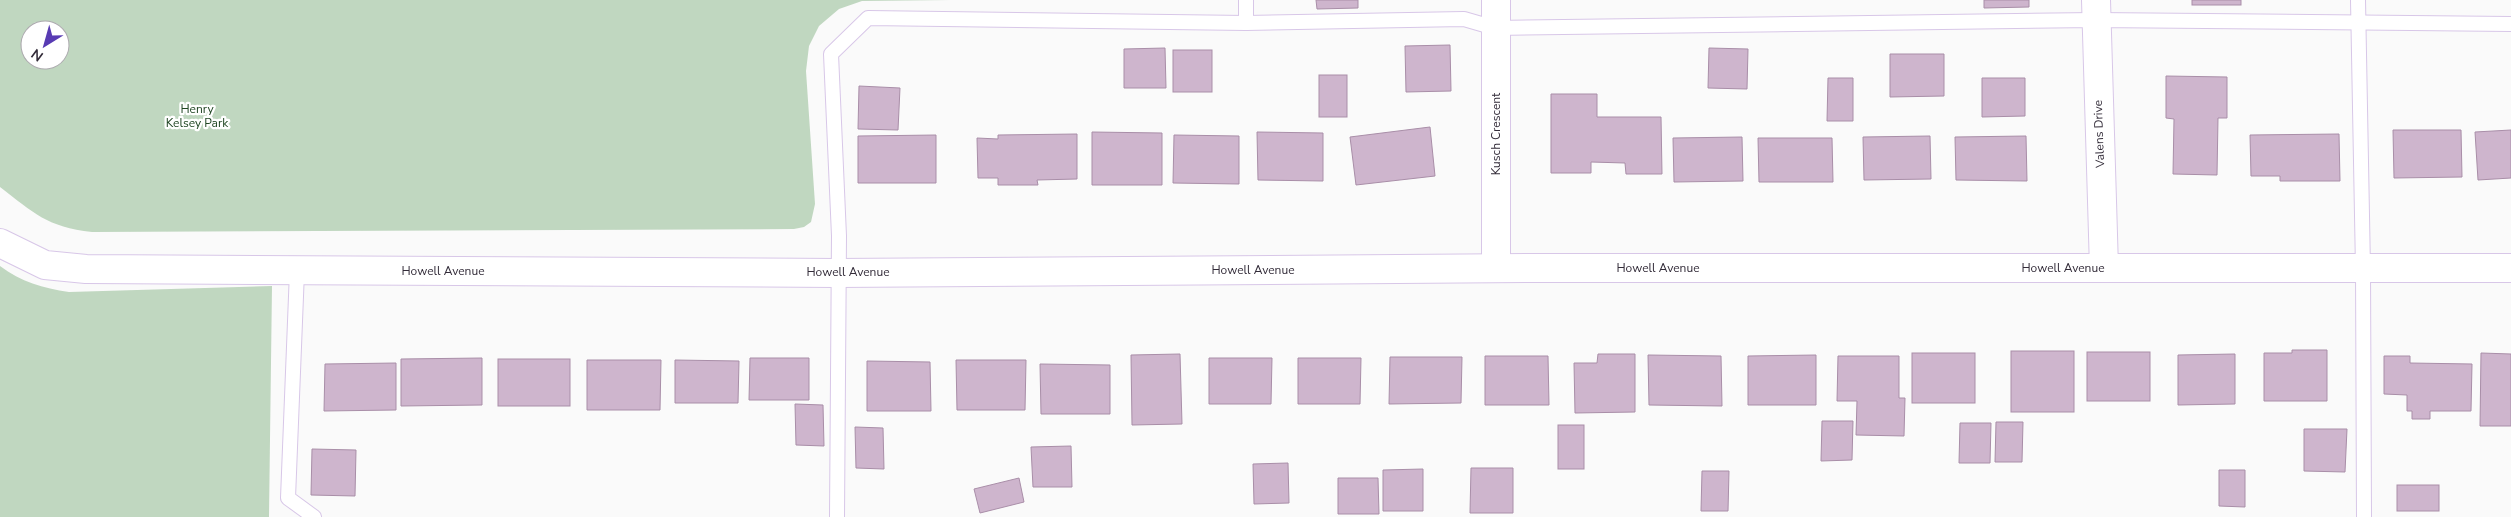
<svg xmlns="http://www.w3.org/2000/svg" width="2511" height="517" viewBox="0 0 2511 517" font-family="'Nunito Sans',sans-serif">
<rect width="100%" height="100%" fill="#fafafa"/>
<g fill="#c0d7c0" fill-rule="evenodd">
<path d="M0,0H951L862,1L839,9L819,26L809,46L806,71L815,204L811,222L804,227L794,229L92,232C47,227 34,213 0,187ZM30,30H60V60H30Z"/>
<path d="M0,266C21,282 43,288 69,292L272,286L269,517H0Z"/>
</g>
<g fill="#ceb5cd" stroke="#a98ea8">
<polygon points="1316,0 1358,0 1358,8 1317,9"/>
<polygon points="1984,0 2029,0 2029,7 1984,8"/>
<rect x="2192" y="0" width="49" height="5"/>
<polygon points="1450,45 1451,91 1406,92 1405,46"/>
<polygon points="1165,48 1166,88 1124,88 1124,49"/>
<polygon points="1709,48 1748,49 1747,89 1708,88"/>
<rect x="1173" y="50" width="39" height="42"/>
<polygon points="1890,54 1944,54 1944,96 1890,97"/>
<rect x="1319" y="75" width="28" height="42"/>
<polygon points="2166,76 2227,77 2227,118 2218,118 2217,175 2173,174 2174,119 2166,118"/>
<polygon points="1828,78 1853,78 1853,121 1827,121"/>
<polygon points="1982,78 2025,78 2025,116 1982,117"/>
<polygon points="859,86 900,88 898,130 858,129"/>
<polygon points="1551,94 1597,94 1597,117 1661,117 1662,174 1626,174 1625,163 1591,162 1591,173 1551,173"/>
<polygon points="1430,127 1435,176 1356,185 1350,137"/>
<polygon points="2393,130 2461,130 2462,177 2394,178"/>
<polygon points="2511,130 2511,178 2478,180 2475,132"/>
<polygon points="1092,132 1162,133 1162,185 1092,185"/>
<polygon points="1257,132 1323,133 1323,181 1258,180"/>
<polygon points="1077,134 1077,179 1037,180 1038,185 998,185 998,178 978,178 977,138 998,139 998,135"/>
<polygon points="2339,134 2340,181 2280,181 2280,176 2251,176 2250,135"/>
<polygon points="936,135 936,183 858,183 858,136"/>
<polygon points="1174,135 1239,136 1239,184 1173,183"/>
<polygon points="1930,136 1931,179 1864,180 1863,137"/>
<polygon points="2026,136 2027,181 1956,180 1955,137"/>
<polygon points="1742,137 1743,181 1674,182 1673,138"/>
<polygon points="1758,138 1832,138 1833,182 1759,182"/>
<polygon points="2292,350 2327,350 2327,401 2264,401 2264,353 2292,353"/>
<rect x="2011" y="351" width="63" height="61"/>
<rect x="2087" y="352" width="63" height="49"/>
<rect x="1912" y="353" width="63" height="50"/>
<polygon points="2481,353 2511,354 2511,426 2480,426"/>
<polygon points="1180,354 1182,424 1132,425 1131,355"/>
<polygon points="1598,354 1635,354 1635,412 1575,413 1574,363 1597,363"/>
<polygon points="2235,354 2235,404 2178,405 2178,355"/>
<polygon points="1648,355 1721,356 1722,406 1649,405"/>
<polygon points="1816,355 1816,405 1748,405 1748,356"/>
<polygon points="1485,356 1548,356 1549,405 1485,405"/>
<polygon points="1838,356 1899,356 1899,398 1905,398 1904,436 1856,435 1857,401 1837,401"/>
<polygon points="2384,356 2410,356 2410,363 2472,364 2471,411 2430,411 2430,419 2412,419 2412,411 2407,411 2407,395 2384,394"/>
<polygon points="1390,357 1462,357 1461,403 1389,404"/>
<polygon points="482,358 482,405 401,406 401,359"/>
<polygon points="750,358 809,358 809,400 749,400"/>
<polygon points="1209,358 1272,358 1271,404 1209,404"/>
<polygon points="1298,358 1361,358 1360,404 1298,404"/>
<rect x="498" y="359" width="72" height="47"/>
<polygon points="587,360 661,360 660,410 587,410"/>
<polygon points="675,360 739,361 738,403 675,403"/>
<polygon points="956,360 1026,360 1025,410 957,410"/>
<polygon points="867,361 930,362 931,411 867,411"/>
<polygon points="396,363 396,410 324,411 325,364"/>
<polygon points="1040,364 1110,365 1110,414 1041,414"/>
<polygon points="795,404 823,405 824,446 796,445"/>
<polygon points="1822,421 1853,421 1852,460 1821,461"/>
<polygon points="1996,422 2023,422 2022,462 1995,462"/>
<polygon points="1960,423 1991,423 1990,463 1959,463"/>
<rect x="1558" y="425" width="26" height="44"/>
<polygon points="855,427 883,428 884,469 856,468"/>
<polygon points="2304,429 2347,429 2345,472 2304,471"/>
<polygon points="1071,446 1072,487 1033,487 1031,447"/>
<polygon points="312,449 356,450 355,496 311,495"/>
<polygon points="1288,463 1289,503 1254,504 1253,464"/>
<polygon points="1471,468 1513,468 1513,513 1470,513"/>
<polygon points="1423,469 1423,511 1383,511 1383,470"/>
<polygon points="2219,470 2245,470 2245,507 2219,506"/>
<polygon points="1702,471 1729,471 1728,511 1701,511"/>
<polygon points="1019,478 1024,502 980,513 974,489"/>
<polygon points="1338,478 1378,478 1379,514 1338,514"/>
<rect x="2397" y="485" width="42" height="26"/>
</g>
<g fill="none" stroke-linecap="round" stroke-linejoin="round">
<defs>
<g id="lane">
<polyline points="1246,0 1246,23"/>
<polyline points="2358,0 2363,269 2364,517"/>
<polyline points="297,271 288,498 314,517"/>
<polyline points="837,517 839,236 831,54 868,18 1246,23 1464,19 1495,28 2095,20 2511,24"/>
</g>
<g id="street">
<polyline points="1496,0 1496,268"/>
<polyline points="2096,0 2104,268"/>
<polyline points="0,243 45,265 86,269 837,273 1536,268 2511,268"/>
</g>
</defs>
<use href="#lane" stroke="#d8c7e8" stroke-width="16"/>
<use href="#street" stroke="#d8c7e8" stroke-width="30"/>
<use href="#lane" stroke="#fff" stroke-width="14"/>
<use href="#street" stroke="#fff" stroke-width="28"/>
</g>
<g text-anchor="middle" dominant-baseline="central" stroke-width="4.5" stroke-linejoin="round" paint-order="stroke">
<g font-size="12" fill="#1f4522" stroke="#fff">
<text x="197" y="109">Henry<tspan x="197" dy="14">Kelsey Park</tspan></text>
</g>
<g font-size="12" fill="#322b38" stroke="#fff">
<text transform="translate(1496 134) rotate(-90)">Kusch Crescent</text>
<text transform="translate(2099 134) rotate(-92)">Valens Drive</text>
<text x="1658" y="268">Howell Avenue</text>
<text x="2063" y="268">Howell Avenue</text>
<text x="1253" y="270">Howell Avenue</text>
<text x="443" y="271">Howell Avenue</text>
<text x="848" y="272">Howell Avenue</text>
</g>
</g>
<g transform="translate(45 45) rotate(217)"><circle r="24" fill="#ffffff" stroke="#adaaaf"/>
<path d="M0-4L9 19L0 12L-9 19Z" fill="#583bb3"/>
<text y="-8" font-size="14" font-weight="bold" text-anchor="middle" fill="#322b38">N</text>
</g>
</svg>
